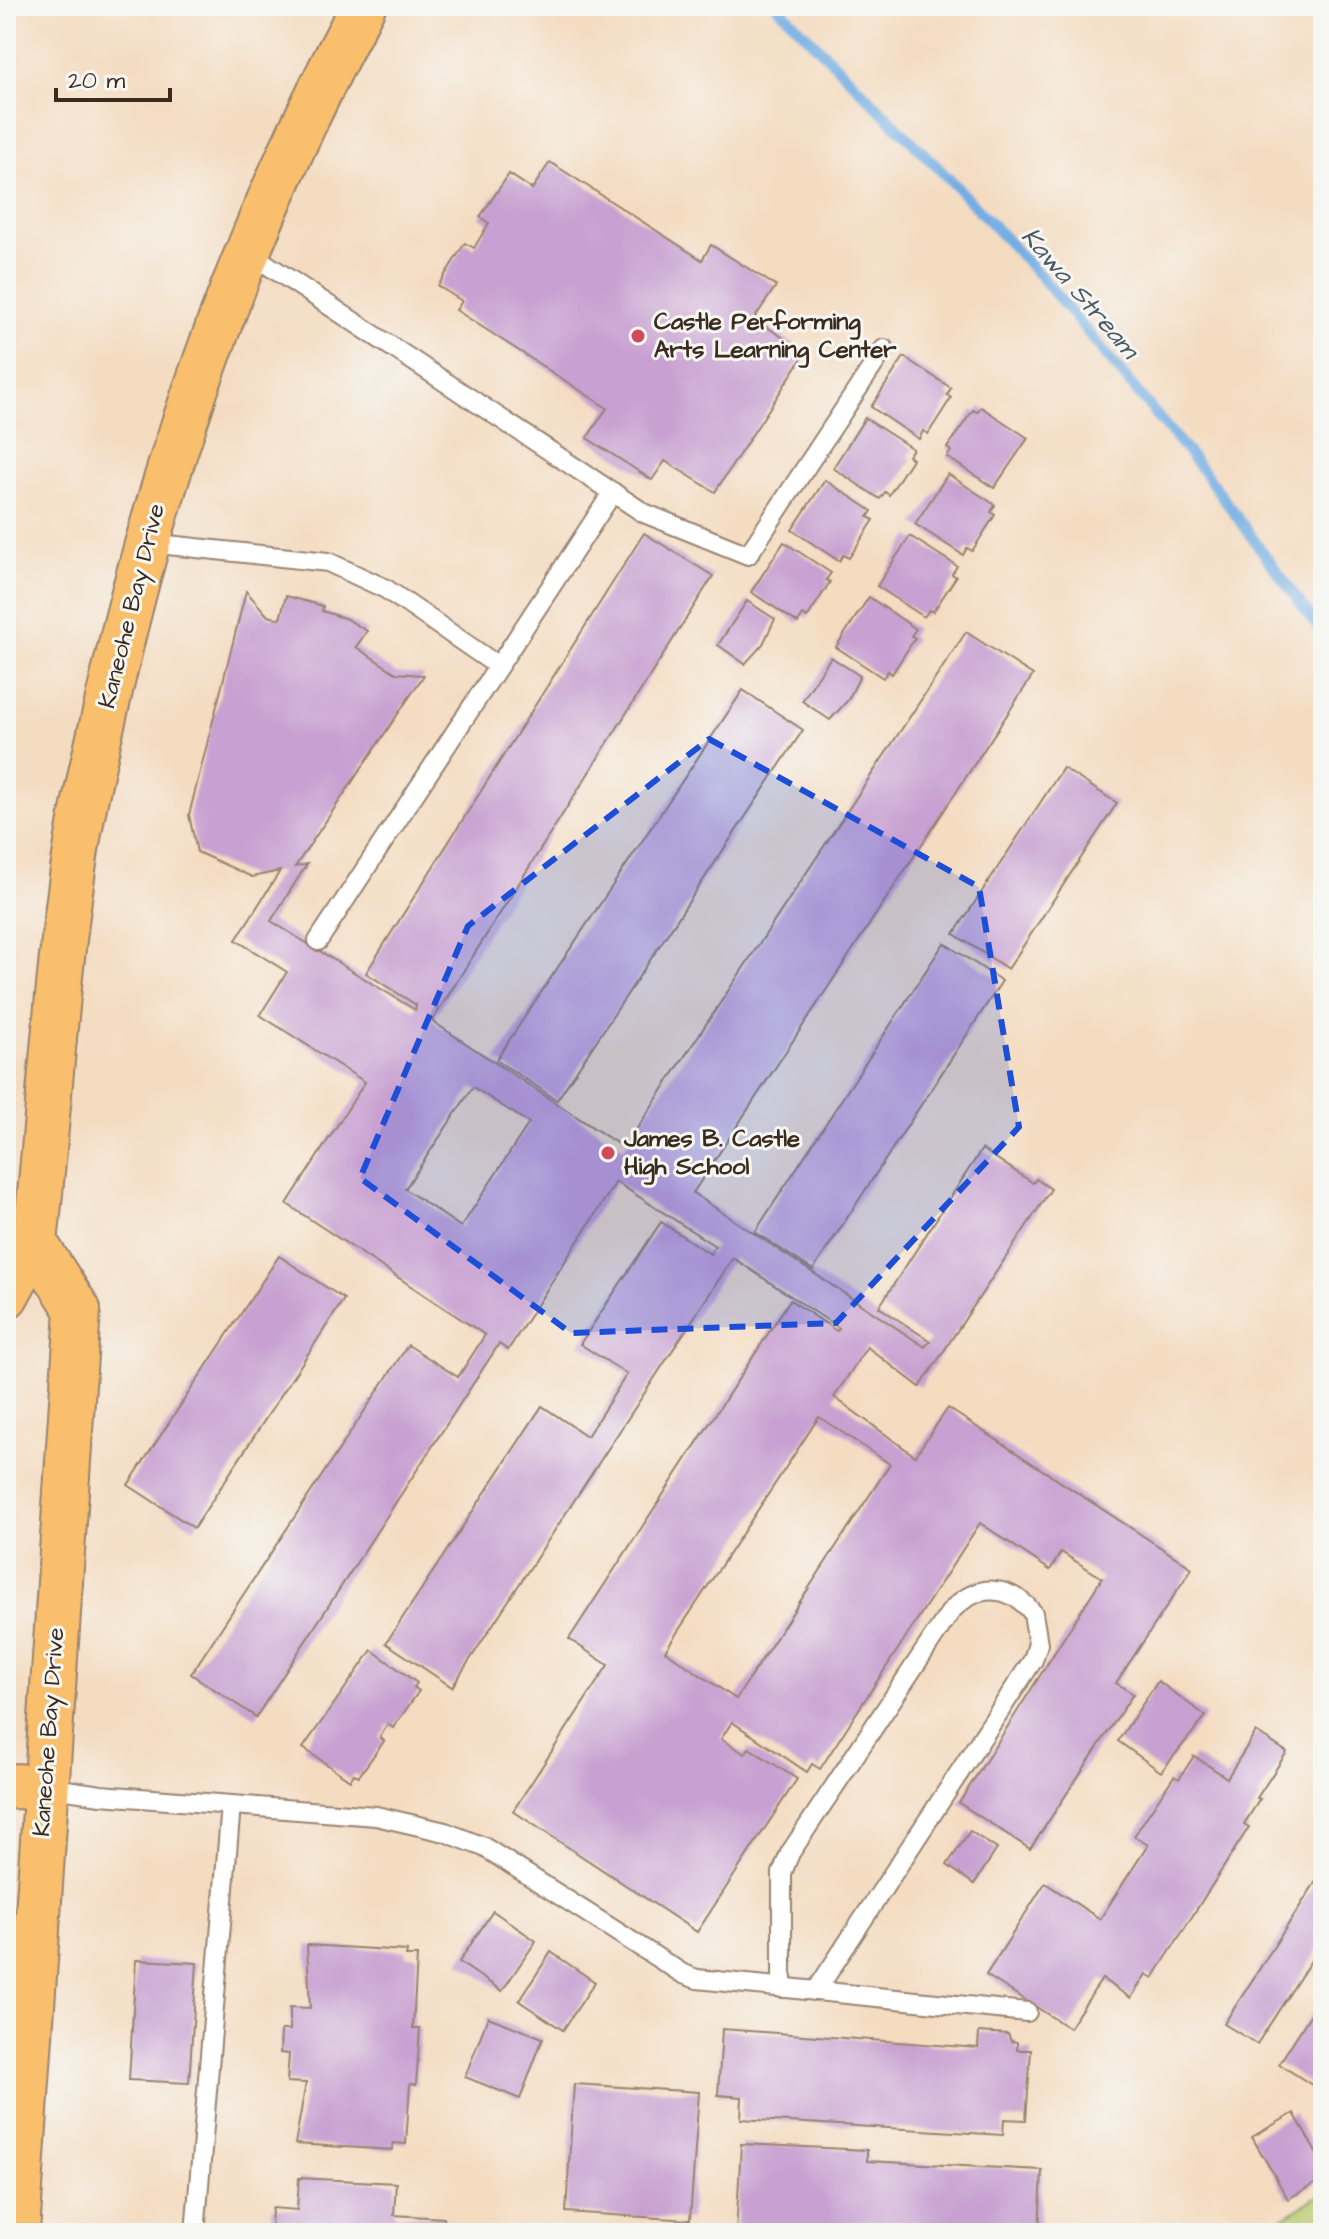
<svg xmlns="http://www.w3.org/2000/svg" width="1329" height="2239" viewBox="0 0 1329 2239" font-family="'Architects Daughter',sans-serif">
<rect width="100%" height="100%" fill="#f6f6f2"/>
<filter id="ink" filterUnits="userSpaceOnUse"><feTurbulence type="fractalNoise" baseFrequency=".0125" numOctaves="2"/><feDisplacementMap in="SourceGraphic" scale="16" xChannelSelector="R" yChannelSelector="G"/><feConvolveMatrix kernelMatrix="1 2 1 2 8 2 1 2 1" color-interpolation-filters="sRGB"/></filter>
<filter id="wash" filterUnits="userSpaceOnUse"><feTurbulence type="fractalNoise" baseFrequency=".006" numOctaves="4" result="noise"/><feDisplacementMap in="SourceGraphic" scale="32" xChannelSelector="R" yChannelSelector="G"/><feGaussianBlur stdDeviation="1.8" result="paint"/><feColorMatrix in="noise" values="0 0 0 0 0 0 0 0 0 0 0 0 0 0 0 0 0 1.4 0 .05"/><feComposite in="paint" operator="in"/></filter>
<g filter="url(#wash)">
<rect width="100%" height="100%" fill="#f4dcc1"/>
<polygon fill="#b7ca6d" stroke="#797a46" stroke-width="2" points="1323,2193 1323,2233 1258,2233"/>
<g fill="none" stroke-linecap="round" stroke-linejoin="round">
<polyline stroke="#72ade3" stroke-width="11" points="777,6 957,187 1043,279 1204,472 1323,634"/>
</g>
<g id="blocks">
<g fill="#c8a0d1" fill-rule="evenodd">
<polygon points="550,162 702,260 711,245 776,286 754,319 806,352 715,492 665,461 652,480 587,438 607,408 456,310 462,301 438,286 465,243 474,248 489,223 480,217 509,174 532,189"/>
<polygon points="904,357 951,388 947,395 951,398 928,434 923,431 919,439 871,407"/>
<polygon points="981,407 1028,438 994,488 947,457 951,451 947,448 973,410 977,412"/>
<polygon points="865,418 913,449 908,456 912,459 889,495 885,492 880,499 833,468"/>
<polygon points="948,474 995,505 991,512 995,515 972,551 967,548 963,555 915,524"/>
<polygon points="825,480 872,511 868,517 874,520 849,558 843,555 839,561 792,530"/>
<path d="M644,533L713,576L432,1021L624,1148L966,632L1033,675L693,1193L925,1347L930,1341L879,1307L982,1149L1033,1183L1036,1179L1051,1189L920,1387L867,1347L834,1397L915,1456L948,1408L1192,1568L1116,1683L1133,1694L1030,1849L959,1803L1102,1578L1061,1552L1050,1570L980,1523L820,1769L812,1764L807,1772L732,1722L721,1739L745,1754L749,1748L797,1779L697,1932L513,1811L608,1665L569,1639L790,1300L837,1331L839,1328L733,1258L452,1687L386,1643L542,1406L587,1436L627,1374L580,1344L661,1222L710,1254L715,1246L616,1182L508,1350L499,1344L256,1717L191,1674L408,1345L458,1377L485,1335L287,1204L365,1082L260,1015L287,972L236,940L280,871L252,877L197,852L189,815L246,591L268,616L280,619L286,596L323,606L322,611L347,619L367,631L356,647L396,673L424,675L295,867L307,864L271,921L415,1010L416,1005L366,973ZM473,1087L529,1123L461,1227L405,1189ZM819,1417L890,1464L736,1699L665,1651Z"/>
<polygon points="910,536 957,566 952,574 956,577 933,612 929,610 924,617 877,586"/>
<polygon points="784,542 831,573 826,580 830,582 807,618 803,615 798,623 751,592"/>
<polygon points="869,597 916,629 911,636 915,638 892,674 888,671 883,678 836,647"/>
<polygon points="747,601 775,619 763,644 745,664 718,645"/>
<polygon points="831,657 860,676 848,700 830,720 802,701"/>
<polygon points="743,690 803,730 557,1100 496,1060"/>
<polygon points="1063,768 1117,803 1008,969 954,934"/>
<polygon points="944,943 1002,981 813,1270 755,1232"/>
<polygon points="279,1256 344,1299 194,1528 128,1485"/>
<polygon points="372,1650 417,1683 414,1687 419,1691 393,1728 388,1724 380,1737 384,1741 359,1776 354,1774 350,1780 303,1748"/>
<polygon points="1158,1681 1206,1716 1161,1772 1118,1741"/>
<polygon points="1256,1732 1287,1752 1257,1798 1260,1799 1244,1824 1249,1827 1153,1978 1146,1974 1131,1998 1102,1979 1069,2028 986,1975 1045,1883 1100,1919 1148,1845 1134,1836 1174,1776 1179,1779 1194,1756 1227,1778"/>
<polygon points="970,1831 997,1849 974,1884 947,1865"/>
<polygon points="1320,1875 1323,1942 1257,2044 1224,2024"/>
<polygon points="493,1911 536,1941 502,1991 459,1962"/>
<polygon points="307,1945 407,1951 406,1956 417,1956 413,2028 420,2028 416,2085 410,2084 406,2144 393,2143 393,2150 295,2144 306,2083 287,2082 289,2054 280,2053 281,2030 290,2030 290,2007 310,2008"/>
<polygon points="551,1952 595,1982 563,2030 519,2001"/>
<polygon points="136,1960 197,1963 189,2083 129,2080"/>
<polygon points="1323,1995 1323,2092 1279,2064"/>
<polygon points="488,2017 543,2038 520,2099 465,2077"/>
<polygon points="722,2029 978,2048 979,2032 1008,2034 1011,2041 1017,2042 1017,2050 1031,2050 1026,2120 1004,2119 1003,2135 741,2119 742,2097 718,2095"/>
<polygon points="574,2084 699,2092 690,2220 566,2212"/>
<polygon points="1294,2113 1323,2165 1323,2179 1288,2199 1252,2137"/>
<polygon points="741,2144 867,2150 867,2161 1042,2170 1039,2233 736,2233"/>
<polygon points="299,2178 396,2183 394,2215 444,2218 445,2223 461,2225 460,2233 271,2233 272,2208 297,2210"/>
</g>
</g>
</g>
<g filter="url(#ink)">
<use href="#blocks" fill-opacity="0" stroke="#988370" stroke-width="2"/>
<g fill="none" stroke-linecap="round" stroke-linejoin="round">
<defs>
<g id="lane">
<polyline points="248,252 644,513 748,555 884,349"/>
<polyline points="149,543 328,562 386,589 498,666"/>
<polyline points="318,941 613,492"/>
<polyline points="46,1787 101,1795 376,1816 445,1832 484,1847 683,1974 697,1979 1027,2012"/>
<path d="M782,1988V1873L790,1853L951,1611C977,1583 1009,1584 1033,1613L1038,1644L1033,1660L816,1991"/>
<polyline points="195,2233 231,1805"/>
</g>
<g id="primary">
<path d="M6,1296L35,1243C49,1113 56,979 76,850C85,792 100,735 113,678C167,442 249,220 363,6"/>
<polyline points="6,1786 46,1787"/>
<polyline points="17,2233 78,1310 35,1243"/>
</g>
</defs>
<use href="#lane" stroke="#988370" stroke-width="22"/>
<use href="#primary" stroke="#988370" stroke-width="48"/>
<use href="#lane" stroke="#fff" stroke-width="18"/>
<use href="#primary" stroke="#f9bf6d" stroke-width="44"/>
</g>
</g>
<path fill="#1d4ed8" fill-opacity="0.2" stroke="#1d4ed8" stroke-width="6" stroke-dasharray="16 10" stroke-linejoin="round" d="M709,739L979,887L1019,1127L836,1323L571,1333L360,1178L468,926Z"/>
<g fill="#d1495b" stroke="#f6f6f2" stroke-width="3">
<circle cx="638" cy="336" r="8"/>
<circle cx="608" cy="1153" r="8"/>
</g>
<g text-anchor="middle" dominant-baseline="central" stroke-width="6" stroke-linejoin="round" paint-order="stroke">
<g font-size="24" font-weight="bold" fill="#3b2a1e" stroke="#f6f6f2" text-anchor="start">
<text x="654" y="322">Castle Performing<tspan x="654" dy="28">Arts Learning Center</tspan></text>
<text x="624" y="1139">James B. Castle<tspan x="624" dy="28">High School</tspan></text>
</g>
<g font-size="24" fill="#3b2a1e" stroke="#f6f6f2">
<text transform="translate(132 606) rotate(-76)">Kaneohe Bay Drive</text>
<text transform="translate(49 1732) rotate(-86)">Kaneohe Bay Drive</text>
</g>
<g font-size="26" font-style="italic" fill="#4e5863" stroke="#f6f6f2">
<text transform="translate(1080 293) rotate(49)">Kawa Stream</text>
</g>
</g>
<rect width="1329" height="2239" fill="none" stroke="#f6f6f2" stroke-width="32"/>
<path d="M56 88v12h114v-12" fill="none" stroke="#3b2a1e" stroke-width="4"/>
<text x="68" y="88" font-size="24" fill="#3b2a1e" stroke="#f6f6f2" stroke-width="6" paint-order="stroke">20 m</text>
</svg>
